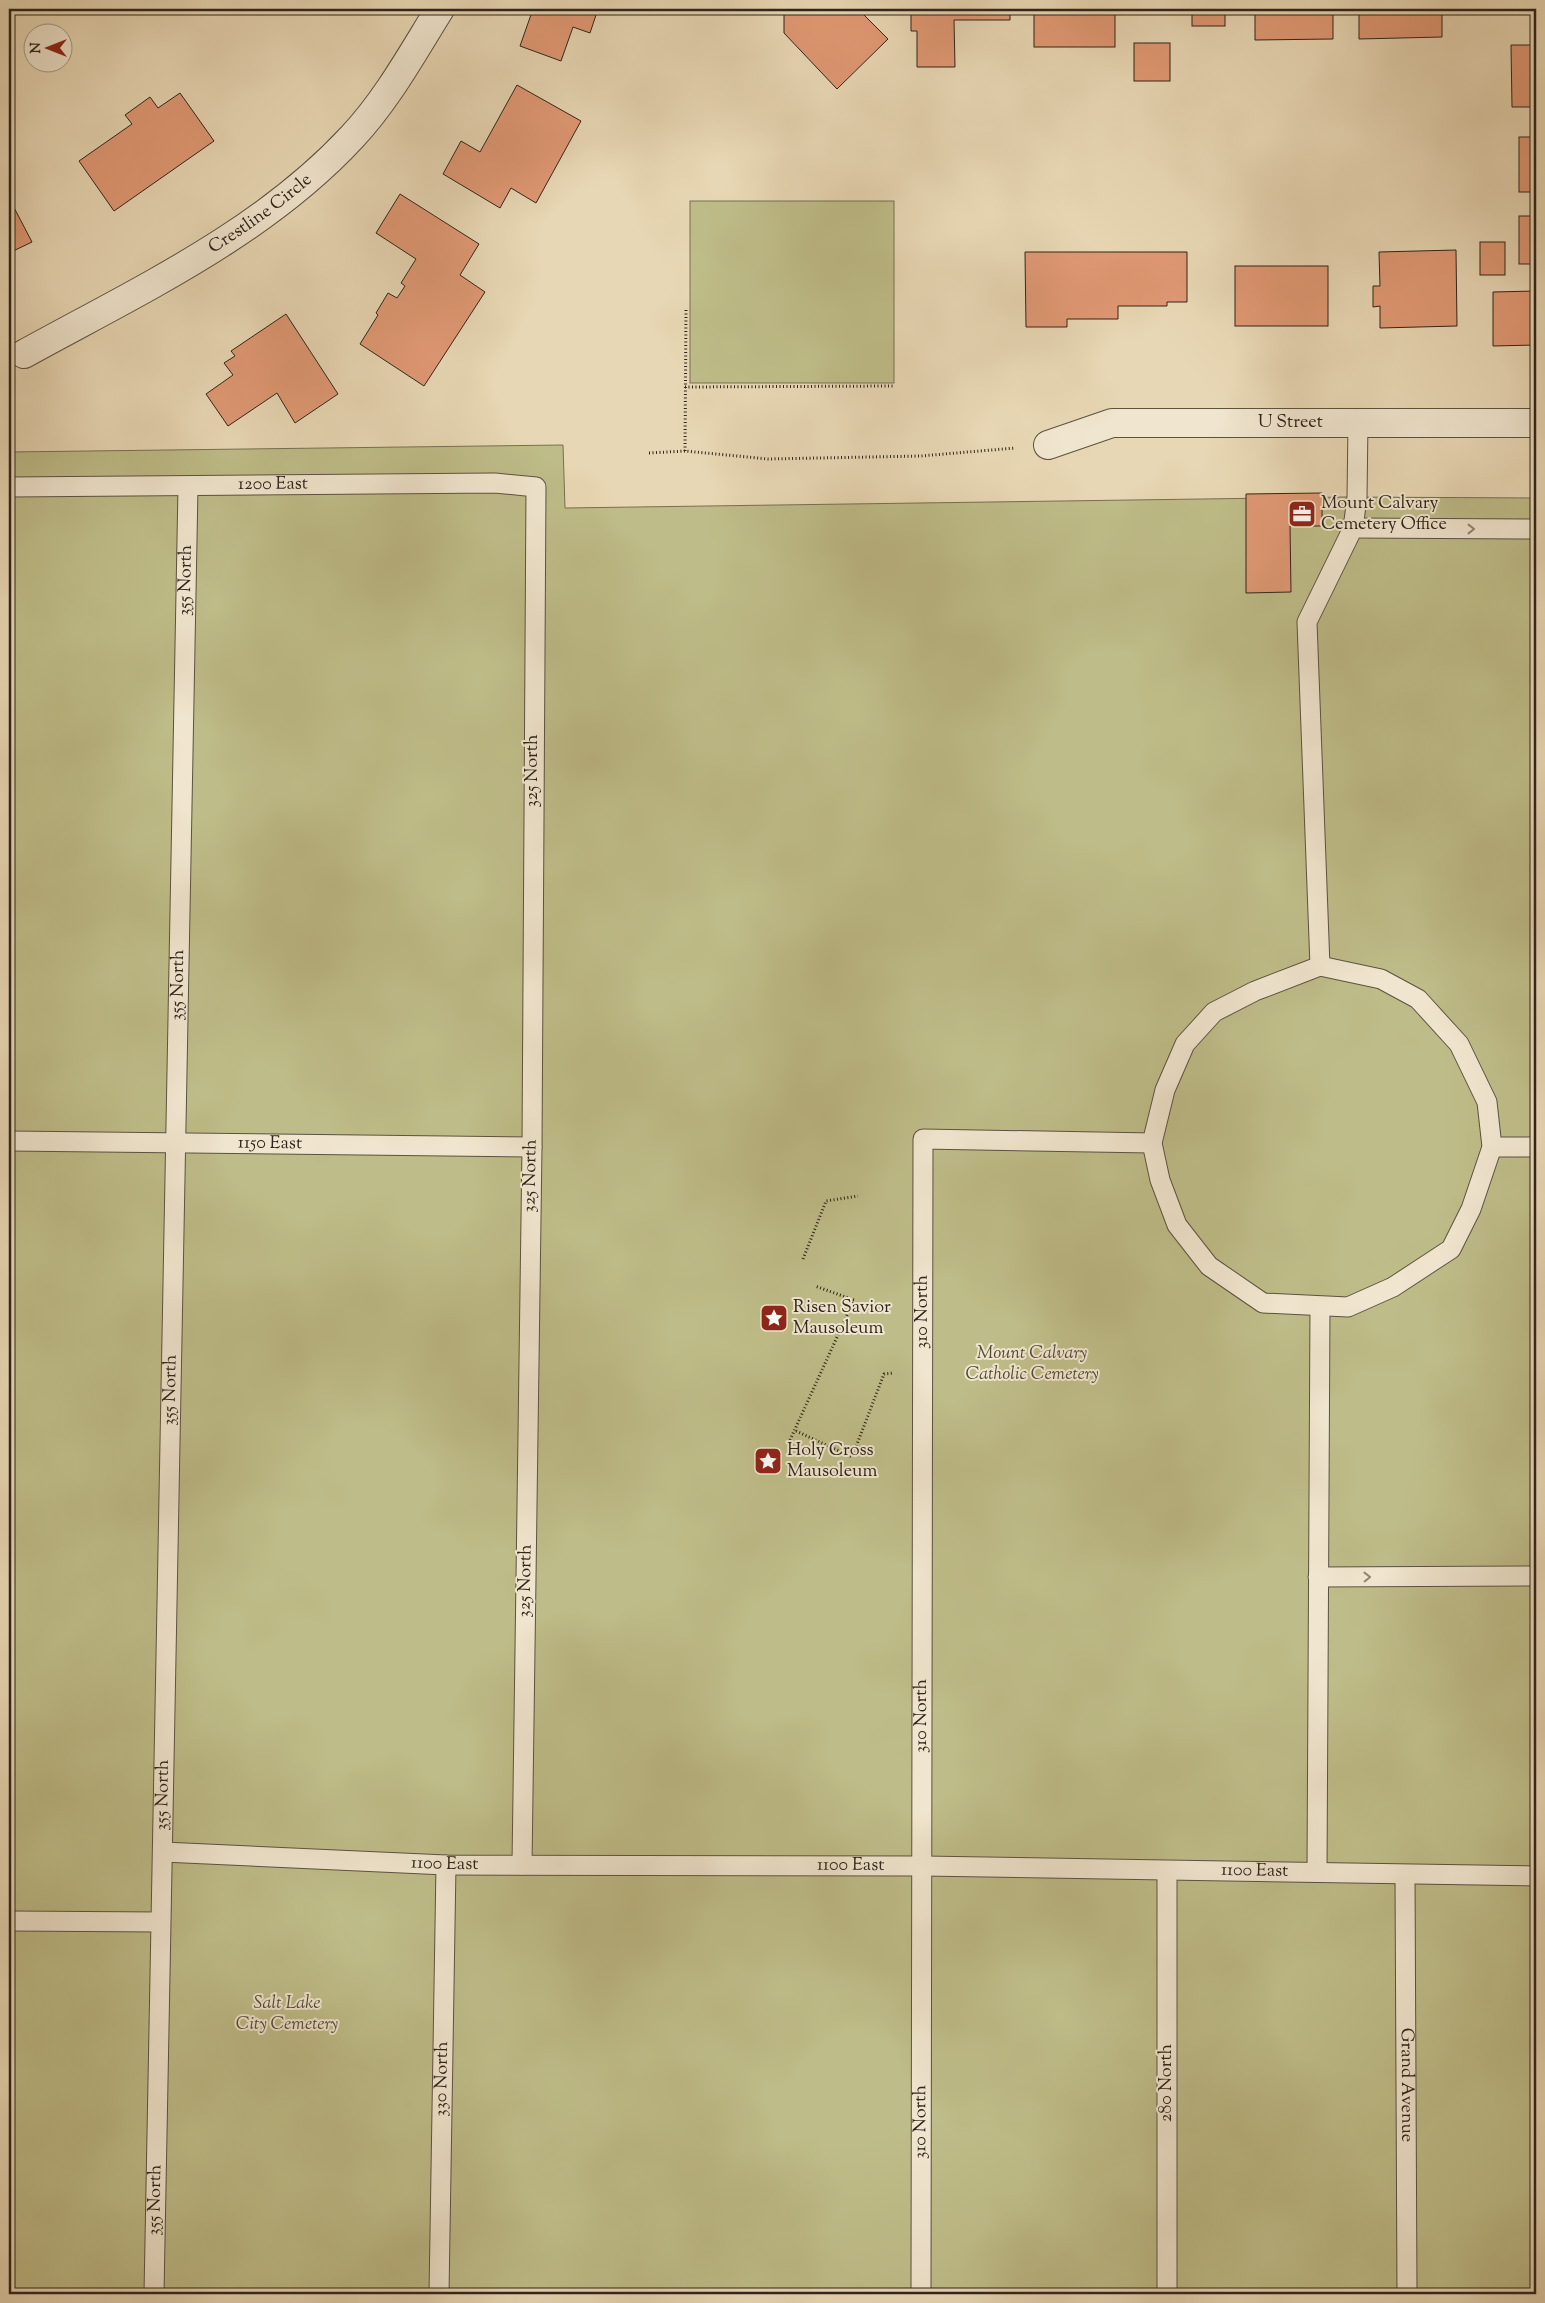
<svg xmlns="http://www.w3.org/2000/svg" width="1545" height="2303" viewBox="0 0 1545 2303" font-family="'Sorts Mill Goudy',serif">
<rect width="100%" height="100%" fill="#e8d7b4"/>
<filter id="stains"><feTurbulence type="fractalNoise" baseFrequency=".004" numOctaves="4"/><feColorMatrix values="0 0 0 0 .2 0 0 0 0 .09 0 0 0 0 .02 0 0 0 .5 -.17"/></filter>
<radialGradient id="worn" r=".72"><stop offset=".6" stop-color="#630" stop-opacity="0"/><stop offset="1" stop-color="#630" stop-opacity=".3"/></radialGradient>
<g fill="#bebc88" stroke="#767052">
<rect x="690" y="201" width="204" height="182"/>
<polygon points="563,445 565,508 1345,497 1536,498 1536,2294 9,2294 9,452"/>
</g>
<g fill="#e09974" stroke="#2e251c">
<polygon points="533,9 587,9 597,12 590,33 573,27 561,61 520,46"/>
<polygon points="784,9 858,9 888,39 837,89 784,33"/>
<polygon points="911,9 1010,9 1010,20 954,20 955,67 917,67 917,31 911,31"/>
<rect x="1034" y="9" width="81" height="38"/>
<rect x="1192" y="9" width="33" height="17"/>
<polygon points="1255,9 1333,9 1333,39 1255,40"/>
<polygon points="1359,9 1442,9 1442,37 1359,39"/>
<rect x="1134" y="43" width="36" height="38"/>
<polygon points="1511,45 1536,45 1536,107 1512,107"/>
<polygon points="517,85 581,121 536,203 511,188 500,208 443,174 461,141 480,152"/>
<polygon points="180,93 214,141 114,211 79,161 132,124 125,115 150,97 158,108"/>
<rect x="1519" y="137" width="17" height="55"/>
<polygon points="400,194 479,244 460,275 485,292 424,386 360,344 378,315 376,313 388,293 397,298 405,286 401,283 416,259 376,233"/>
<polygon points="9,198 32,242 9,253"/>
<rect x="1519" y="216" width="17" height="48"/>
<rect x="1480" y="242" width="25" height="33"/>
<polygon points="1456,250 1457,326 1380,328 1380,306 1373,307 1373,286 1380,286 1379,252"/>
<polygon points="1025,252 1187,252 1187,302 1167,302 1167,306 1118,306 1118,319 1067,319 1067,327 1026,327"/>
<rect x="1235" y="266" width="93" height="60"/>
<polygon points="1536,289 1536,345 1493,346 1493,292 1536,291"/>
<polygon points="286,314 338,394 295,423 277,393 228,426 206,394 233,375 224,363 235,356 231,351"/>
<polygon points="1322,493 1322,526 1290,526 1291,592 1246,593 1246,494"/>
</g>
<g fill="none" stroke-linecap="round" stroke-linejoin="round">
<defs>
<g id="service">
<path id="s1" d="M9,487L495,483L536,487L532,1147L522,1865"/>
<polyline points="1353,528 1536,529"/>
<polygon points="1320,966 1381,979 1418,999 1459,1044 1487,1102 1492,1147 1471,1209 1451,1249 1393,1287 1348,1307 1263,1303 1209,1266 1177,1225 1160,1180 1152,1143 1165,1090 1185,1044 1214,1012 1255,991"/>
<polyline points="1320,966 1307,622 1353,528 1357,498 1358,423"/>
<path id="s2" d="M9,1141L532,1147"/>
<polyline points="1492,1147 1536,1147"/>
<polyline points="1318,1577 1536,1576"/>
<path id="s3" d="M163,1852L446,1865L923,1866L1536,1876"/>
<polyline points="1317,1872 1320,1307"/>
<path id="s4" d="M1405,1875L1407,2294"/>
<polyline points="9,1921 160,1922"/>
<path id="s5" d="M154,2294L188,487"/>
<path id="s6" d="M439,2294L446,1865"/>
<path id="s7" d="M921,2294L923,1139L1152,1143"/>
<polyline points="1167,2294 1167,1871"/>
</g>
<g id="minor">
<path id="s8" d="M24,354C138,291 262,234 352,137C387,100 413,52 440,9"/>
<path id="s9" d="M1048,445L1112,423H1536"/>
</g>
</defs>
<use href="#service" stroke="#5c5242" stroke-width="21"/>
<use href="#minor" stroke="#5c5242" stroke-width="30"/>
<g stroke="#2e251c" stroke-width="3" stroke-dasharray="1 2.5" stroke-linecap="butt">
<polyline points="685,387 893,386"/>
<polyline points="685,451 686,310"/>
<polyline points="649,453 685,451 768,459 921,456 1015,448"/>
<polyline points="803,1259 826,1201 858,1196"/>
<polyline points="796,1431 852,1457 884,1374 893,1373"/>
<polyline points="790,1440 854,1300 815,1286"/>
</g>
<use href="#service" stroke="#f0e5ce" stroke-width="19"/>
<use href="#minor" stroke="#f0e5ce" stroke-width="28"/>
</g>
<defs><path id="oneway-chevron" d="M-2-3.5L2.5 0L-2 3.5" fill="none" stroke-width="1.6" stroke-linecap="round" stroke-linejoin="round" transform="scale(1.25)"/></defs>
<g stroke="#8f8575">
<use href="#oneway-chevron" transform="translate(1471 529)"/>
<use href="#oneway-chevron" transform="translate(1367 1577) rotate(-1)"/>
</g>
<defs>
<symbol id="office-square" viewBox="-11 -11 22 22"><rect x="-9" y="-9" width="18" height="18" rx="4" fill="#8f2418" stroke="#f0e5ce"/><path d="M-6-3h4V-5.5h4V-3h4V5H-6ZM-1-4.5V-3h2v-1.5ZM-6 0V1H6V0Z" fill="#fff"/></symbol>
<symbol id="sight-square" viewBox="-11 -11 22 22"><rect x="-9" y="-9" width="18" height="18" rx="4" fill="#8f2418" stroke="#f0e5ce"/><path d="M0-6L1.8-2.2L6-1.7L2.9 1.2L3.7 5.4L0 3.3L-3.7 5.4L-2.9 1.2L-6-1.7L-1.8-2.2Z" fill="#fff"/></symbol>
</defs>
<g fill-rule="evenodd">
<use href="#office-square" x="1286" y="498" width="32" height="32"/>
<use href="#sight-square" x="758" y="1302" width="32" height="32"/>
<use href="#sight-square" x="752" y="1445" width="32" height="32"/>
</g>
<g text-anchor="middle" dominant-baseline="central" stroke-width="4" stroke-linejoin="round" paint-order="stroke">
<g font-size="18" fill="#2e251c" stroke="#f0e5ce">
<text stroke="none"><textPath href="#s8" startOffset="275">Crestline Circle</textPath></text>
<text stroke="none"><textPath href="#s9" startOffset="246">U Street</textPath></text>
<text stroke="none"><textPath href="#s1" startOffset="264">1200 East</textPath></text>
<text stroke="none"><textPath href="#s5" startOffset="1714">355 North</textPath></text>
<text transform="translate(533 771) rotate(-90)">325 North</text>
<text stroke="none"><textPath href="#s5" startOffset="1309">355 North</textPath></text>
<text stroke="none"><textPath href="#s2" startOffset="261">1150 East</textPath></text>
<text transform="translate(531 1176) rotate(-89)">325 North</text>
<text stroke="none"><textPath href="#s7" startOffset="982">310 North</textPath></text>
<text stroke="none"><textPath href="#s5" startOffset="904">355 North</textPath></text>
<text transform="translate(526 1581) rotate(-89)">325 North</text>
<text stroke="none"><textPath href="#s7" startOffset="578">310 North</textPath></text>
<text stroke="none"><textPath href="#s5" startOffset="499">355 North</textPath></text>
<text stroke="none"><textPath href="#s3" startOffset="282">1100 East</textPath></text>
<text stroke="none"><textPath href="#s3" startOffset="688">1100 East</textPath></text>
<text stroke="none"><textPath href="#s3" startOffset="1092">1100 East</textPath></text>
<text stroke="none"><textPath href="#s6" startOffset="215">330 North</textPath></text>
<text transform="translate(1167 2083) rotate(-90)">280 North</text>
<text stroke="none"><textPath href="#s4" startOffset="210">Grand Avenue</textPath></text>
<text stroke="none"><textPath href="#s7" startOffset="172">310 North</textPath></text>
<text stroke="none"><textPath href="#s5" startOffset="94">355 North</textPath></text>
</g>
<g font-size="18" fill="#2e251c" stroke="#f0e5ce" text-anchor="start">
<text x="1321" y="504">Mount Calvary<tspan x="1321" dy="21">Cemetery Office</tspan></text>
<text x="793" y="1308">Risen Savior<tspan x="793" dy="21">Mausoleum</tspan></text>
<text x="787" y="1451">Holy Cross<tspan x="787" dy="21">Mausoleum</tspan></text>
</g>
<g font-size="18" font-style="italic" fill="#524b37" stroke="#f0e5ce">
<text x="1032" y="1354">Mount Calvary<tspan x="1032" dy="21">Catholic Cemetery</tspan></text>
<text x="287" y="2004">Salt Lake<tspan x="287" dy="21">City Cemetery</tspan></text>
</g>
</g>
<rect width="1545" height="2303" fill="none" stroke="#e8d7b4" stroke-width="30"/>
<rect x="10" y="10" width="1525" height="2283" fill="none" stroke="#2e251c" stroke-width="2.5"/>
<rect x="15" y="15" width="1515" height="2273" fill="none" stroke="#2e251c"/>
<g transform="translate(48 48) rotate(270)"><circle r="24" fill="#f0e5ce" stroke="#a29887"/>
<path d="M0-4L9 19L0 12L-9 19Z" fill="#8f2418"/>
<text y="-8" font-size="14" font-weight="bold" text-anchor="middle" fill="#2e251c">N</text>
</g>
<rect width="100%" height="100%" filter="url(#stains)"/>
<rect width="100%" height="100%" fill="url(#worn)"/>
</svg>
